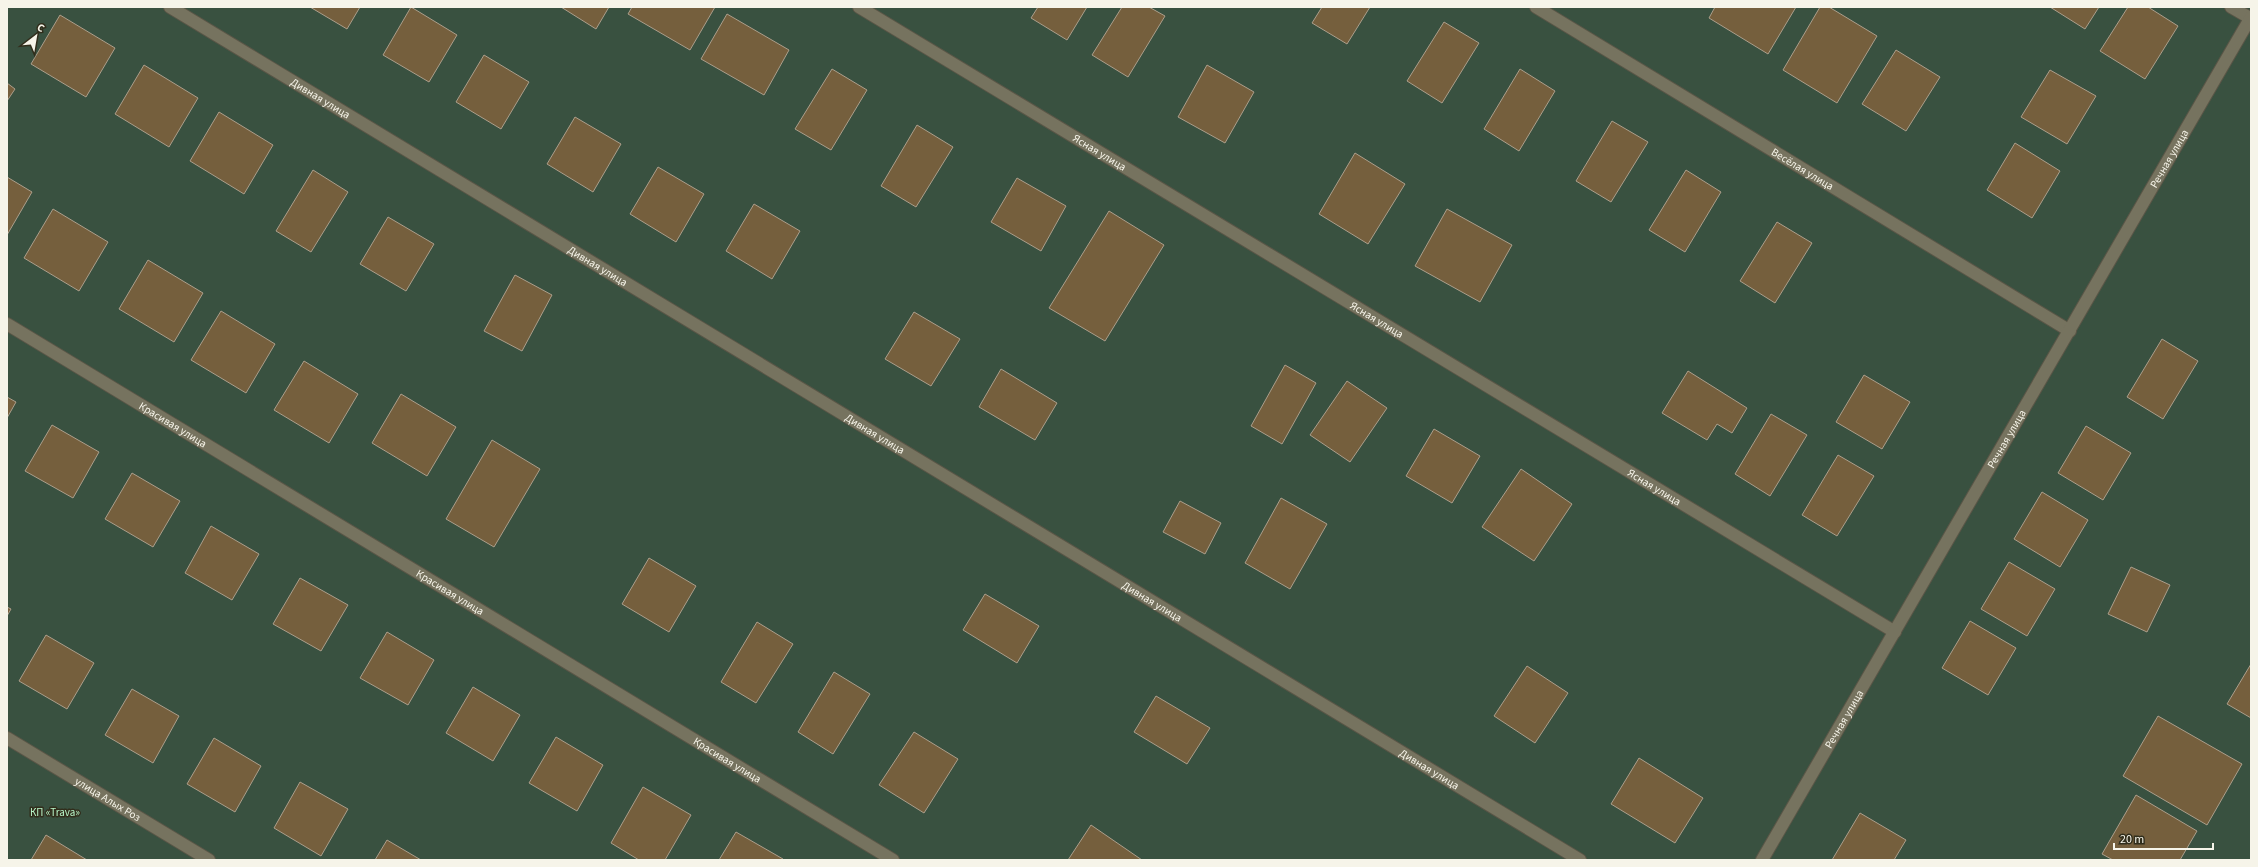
<svg xmlns="http://www.w3.org/2000/svg" width="2258" height="867" viewBox="0 0 2258 867" font-family="'Source Sans 3',sans-serif">
<rect width="100%" height="100%" fill="#3c3826"/>
<rect fill="#395140" x="7" y="7" width="2244" height="853"/>
<g fill="#755f3d" stroke="#ab9e8b">
<polygon points="310,7 360,7 347,29"/>
<polygon points="411,7 457,35 429,82 383,55"/>
<polygon points="561,7 609,7 596,29"/>
<polygon points="632,7 715,7 690,50 628,14"/>
<polygon points="1038,7 1087,7 1067,40 1031,18"/>
<polygon points="1122,7 1149,7 1165,16 1128,77 1092,55"/>
<polygon points="1322,7 1370,7 1347,44 1312,23"/>
<polygon points="1715,7 1796,7 1768,54 1709,18"/>
<polygon points="1820,7 1829,7 1877,36 1837,103 1783,70"/>
<polygon points="2050,7 2099,7 2085,29"/>
<polygon points="2128,7 2148,7 2178,26 2145,79 2100,51"/>
<polygon points="727,14 789,50 764,95 701,59"/>
<polygon points="60,15 115,48 86,97 31,64"/>
<polygon points="1444,22 1479,43 1442,103 1407,81"/>
<polygon points="1896,50 1940,77 1906,131 1862,104"/>
<polygon points="484,55 529,82 501,129 456,102"/>
<polygon points="144,65 198,98 169,147 115,114"/>
<polygon points="1207,65 1254,92 1225,143 1178,117"/>
<polygon points="832,69 867,90 831,150 795,129"/>
<polygon points="1520,69 1555,91 1519,151 1484,129"/>
<polygon points="2050,70 2096,96 2067,144 2021,117"/>
<polygon points="7,83 15,89 7,101"/>
<polygon points="219,112 273,145 244,194 190,161"/>
<polygon points="575,117 621,144 593,192 547,164"/>
<polygon points="1612,121 1648,142 1611,202 1576,181"/>
<polygon points="917,125 953,147 916,207 881,186"/>
<polygon points="2015,143 2060,171 2032,218 1987,190"/>
<polygon points="1355,153 1405,184 1368,244 1319,214"/>
<polygon points="658,167 704,194 676,242 630,214"/>
<polygon points="313,170 348,192 311,252 276,231"/>
<polygon points="1686,170 1721,192 1685,252 1649,230"/>
<polygon points="7,177 32,192 7,235"/>
<polygon points="1017,178 1066,206 1041,251 991,222"/>
<polygon points="754,204 800,231 772,279 726,251"/>
<polygon points="53,209 108,242 79,291 24,258"/>
<polygon points="1447,209 1512,245 1480,302 1415,266"/>
<polygon points="1109,211 1164,245 1105,341 1049,308"/>
<polygon points="388,217 434,244 406,291 360,264"/>
<polygon points="1777,222 1812,243 1775,303 1740,281"/>
<polygon points="148,260 203,293 174,342 119,309"/>
<polygon points="515,275 552,295 522,351 484,331"/>
<polygon points="221,311 275,344 246,393 191,360"/>
<polygon points="914,312 960,339 931,386 885,359"/>
<polygon points="2162,339 2198,361 2163,419 2127,397"/>
<polygon points="304,361 358,394 329,443 274,410"/>
<polygon points="1285,365 1316,383 1282,444 1251,426"/>
<polygon points="1001,369 1057,403 1035,440 979,407"/>
<polygon points="1688,371 1747,408 1732,433 1717,424 1707,440 1662,413"/>
<polygon points="1864,375 1910,402 1882,449 1836,422"/>
<polygon points="1347,381 1387,408 1350,462 1310,435"/>
<polygon points="401,394 456,427 427,476 372,443"/>
<polygon points="7,397 16,402 7,418"/>
<polygon points="1771,414 1807,435 1770,496 1735,474"/>
<polygon points="52,425 99,452 73,498 25,471"/>
<polygon points="2086,426 2131,453 2103,500 2058,473"/>
<polygon points="1434,429 1480,456 1452,503 1406,476"/>
<polygon points="492,440 540,469 494,547 446,519"/>
<polygon points="1838,455 1874,476 1837,536 1802,515"/>
<polygon points="1521,469 1572,504 1534,561 1482,527"/>
<polygon points="132,473 180,501 153,547 105,519"/>
<polygon points="2042,492 2088,520 2060,567 2014,539"/>
<polygon points="1281,498 1327,524 1290,589 1245,563"/>
<polygon points="1180,501 1221,523 1205,554 1163,532"/>
<polygon points="211,526 259,554 232,600 185,573"/>
<polygon points="649,558 696,586 669,632 622,604"/>
<polygon points="2009,562 2055,589 2027,636 1981,609"/>
<polygon points="2131,567 2170,585 2147,632 2108,614"/>
<polygon points="300,578 348,605 321,651 273,624"/>
<polygon points="985,594 1039,626 1017,663 963,630"/>
<polygon points="7,607 11,609 7,616"/>
<polygon points="1970,621 2016,648 1988,695 1942,668"/>
<polygon points="757,622 793,644 756,703 721,682"/>
<polygon points="387,632 434,660 408,705 360,678"/>
<polygon points="46,635 94,663 67,709 19,681"/>
<polygon points="2251,664 2251,718 2227,704"/>
<polygon points="1527,666 1568,693 1535,743 1494,716"/>
<polygon points="834,672 870,694 833,754 798,732"/>
<polygon points="473,687 520,715 493,761 446,733"/>
<polygon points="132,689 179,716 153,763 105,735"/>
<polygon points="1156,696 1210,728 1187,764 1134,732"/>
<polygon points="2158,716 2242,764 2207,825 2123,776"/>
<polygon points="914,732 958,759 924,813 879,785"/>
<polygon points="556,737 603,765 577,811 529,783"/>
<polygon points="214,738 261,766 235,812 187,784"/>
<polygon points="1639,758 1703,798 1675,843 1611,804"/>
<polygon points="300,782 348,809 321,856 274,828"/>
<polygon points="643,787 691,815 665,860 639,860 611,843"/>
<polygon points="2136,795 2197,831 2180,860 2113,860 2102,854"/>
<polygon points="1860,813 1906,840 1894,860 1832,860"/>
<polygon points="1091,825 1142,860 1068,860"/>
<polygon points="736,832 783,859 783,860 719,860"/>
<polygon points="46,835 87,860 31,860"/>
<polygon points="387,840 421,860 375,860"/>
</g>
<g fill="none" stroke-linecap="round" stroke-linejoin="round">
<defs>
<g id="minor">
<path id="s1" d="M170,7L1580,860"/>
<path id="s2" d="M859,7L1895,632"/>
<path id="s3" d="M1536,7L2070,331"/>
<polyline points="2231,7 2250,18"/>
<path id="s4" d="M7,324L893,860"/>
<path id="s5" d="M7,738L209,860"/>
<path id="s6" d="M1762,860L2251,17"/>
</g>
</defs>
<use href="#minor" stroke="#5a5647" stroke-width="14"/>
<use href="#minor" stroke="#76735f" stroke-width="12"/>
</g>
<g text-anchor="middle" dominant-baseline="central" stroke-width="3" stroke-linejoin="round" paint-order="stroke">
<g font-size="11" fill="#f6f4e9" stroke="#312e1c">
<text stroke="none"><textPath href="#s1" startOffset="176">Дивная улица</textPath></text>
<text stroke="none"><textPath href="#s2" startOffset="281">Ясная улица</textPath></text>
<text stroke="none"><textPath href="#s6" startOffset="811">Речная улица</textPath></text>
<text stroke="none"><textPath href="#s3" startOffset="312">Весёлая улица</textPath></text>
<text stroke="none"><textPath href="#s1" startOffset="500">Дивная улица</textPath></text>
<text stroke="none"><textPath href="#s2" startOffset="605">Ясная улица</textPath></text>
<text stroke="none"><textPath href="#s4" startOffset="194">Красивая улица</textPath></text>
<text stroke="none"><textPath href="#s1" startOffset="824">Дивная улица</textPath></text>
<text stroke="none"><textPath href="#s6" startOffset="487">Речная улица</textPath></text>
<text stroke="none"><textPath href="#s2" startOffset="929">Ясная улица</textPath></text>
<text stroke="none"><textPath href="#s4" startOffset="518">Красивая улица</textPath></text>
<text stroke="none"><textPath href="#s1" startOffset="1148">Дивная улица</textPath></text>
<text stroke="none"><textPath href="#s6" startOffset="163">Речная улица</textPath></text>
<text stroke="none"><textPath href="#s4" startOffset="842">Красивая улица</textPath></text>
<text stroke="none"><textPath href="#s1" startOffset="1472">Дивная улица</textPath></text>
<text stroke="none"><textPath href="#s5" startOffset="118">улица Алых Роз</textPath></text>
</g>
<g font-size="11" fill="#b8f6c9" stroke="#312e1c">
<text x="55" y="812">КП «Trava»</text>
</g>
</g>
<rect width="2258" height="867" fill="none" stroke="#f6f4e9" stroke-width="16"/>
<g transform="translate(36 36) rotate(31)" stroke="#312e1c" stroke-width="3" paint-order="stroke">
<path d="M0-3L7 15L0 10L-7 15Z" fill="#f6f4e9"/>
<text y="-6" font-size="11" font-weight="bold" text-anchor="middle" fill="#f6f4e9">С</text>
</g>
<path d="M2114 843v6h99v-6" fill="none" stroke="#f6f4e9" stroke-width="2"/>
<text x="2120" y="843" font-size="12" fill="#f6f4e9" stroke="#312e1c" stroke-width="3" paint-order="stroke">20 m</text>
</svg>
